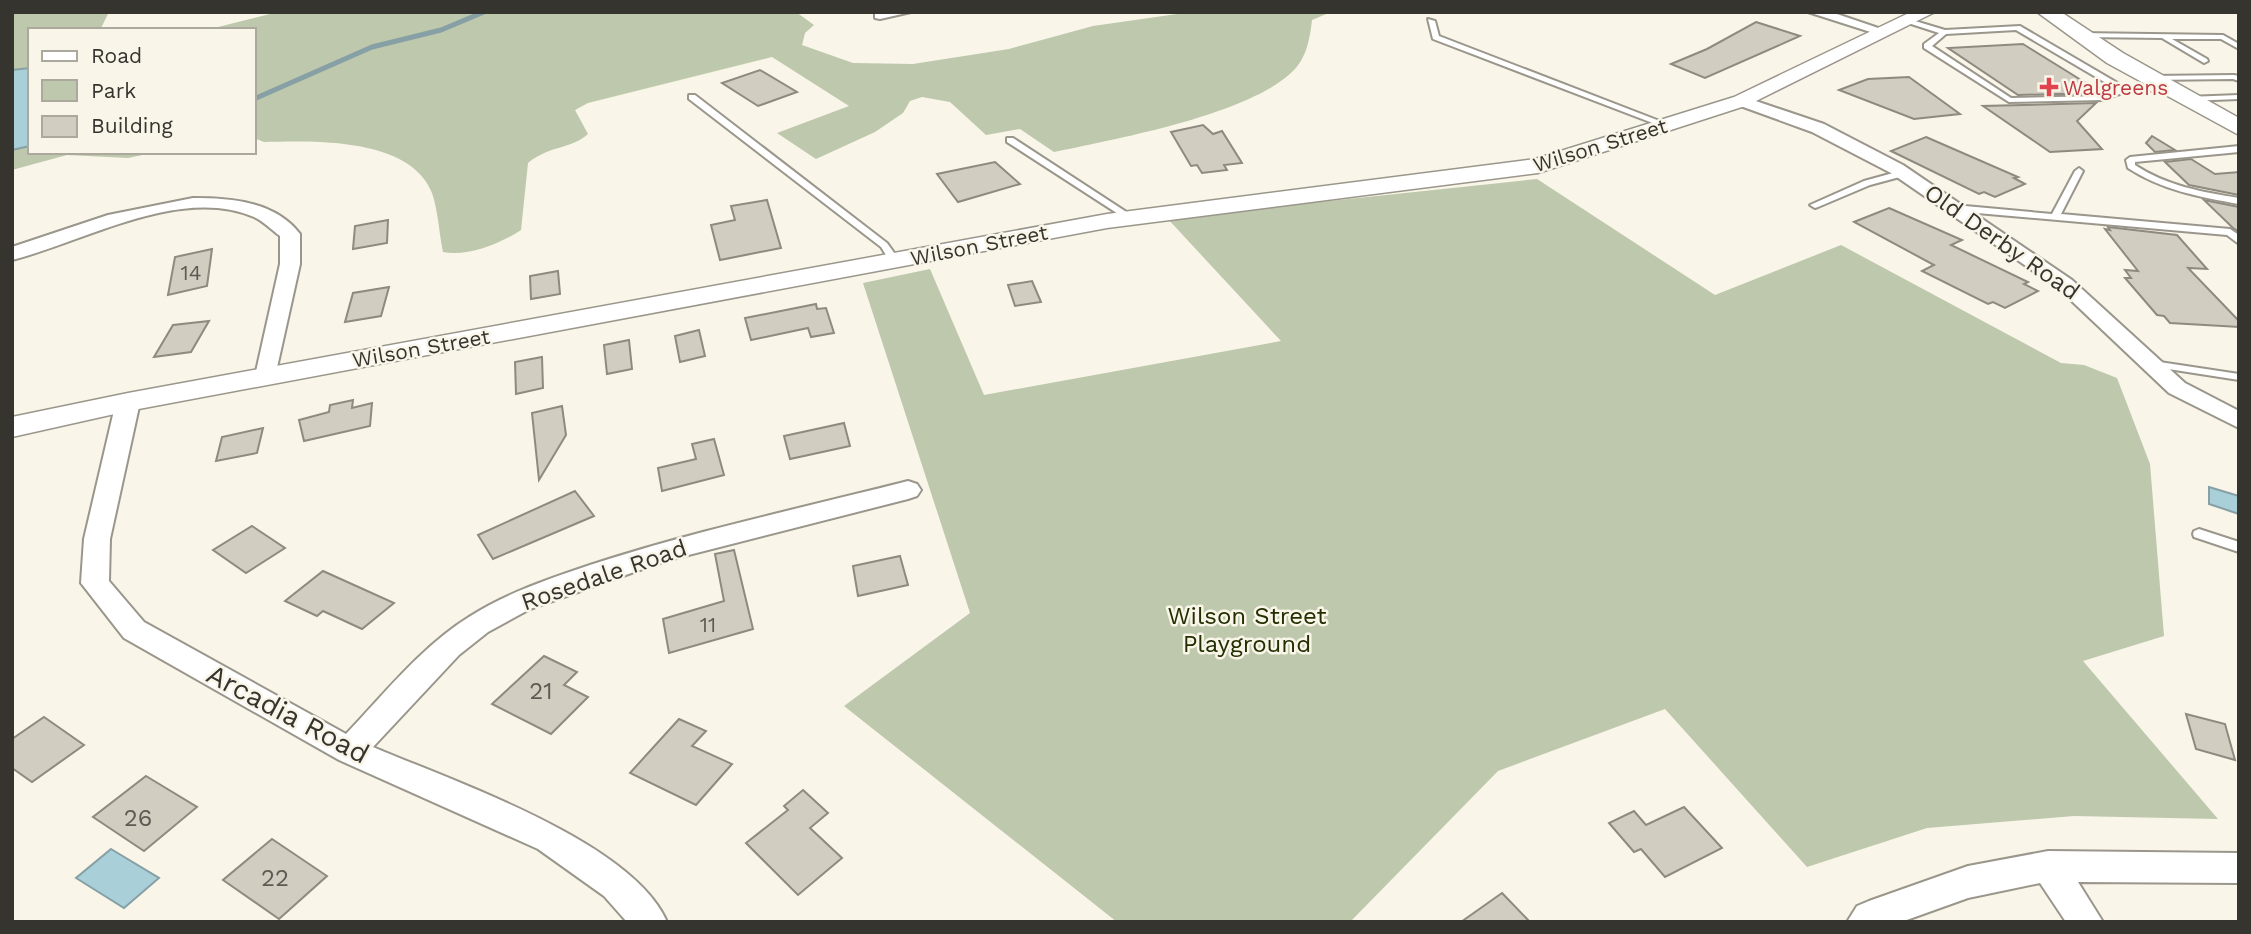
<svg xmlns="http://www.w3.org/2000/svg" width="2251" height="934" viewBox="0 0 2251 934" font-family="'Work Sans',sans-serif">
<rect width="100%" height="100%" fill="#f9f5e8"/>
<g fill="#bec8ac">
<polygon points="12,12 109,12 100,30 30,30 30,152 157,152 128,158 67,155 12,170"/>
<path d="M278,12H796L814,25L805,33L802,45L853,63L913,64L1009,49L1093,26L1191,12H1331L1312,20C1310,37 1307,57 1294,70C1252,114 1116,139 1054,152L1020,129L986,135L950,102L922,97L910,101L903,113L875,132L816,159L777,133L849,106L772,57L588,103L575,110L588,134C572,149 550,145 528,163L521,230C500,244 467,257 443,252C439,233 438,210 432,193C410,137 313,141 264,142L254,138V30H206Z"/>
<polygon points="1537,179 1715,295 1841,245 2061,363 2084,365 2117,378 2150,464 2164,636 2083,661 2218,819 2074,816 1927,828 1807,867 1665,709 1498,771 1350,922 1117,922 844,706 970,613 863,283 930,269 984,395 1281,341 1167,218"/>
</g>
<g fill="#a9cfd8" stroke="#86a0a5" stroke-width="2">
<polygon points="30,68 30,146 12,150 12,70"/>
<polygon points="2209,487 2239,496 2239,514 2209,504"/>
<polygon points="111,849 159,878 124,908 76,878"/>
</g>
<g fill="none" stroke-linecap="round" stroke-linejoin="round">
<polyline stroke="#86a0a5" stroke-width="5" points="254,99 372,47 441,30 484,12"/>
</g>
<g fill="#d1cdc1" stroke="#8e8a7f" stroke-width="2">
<polygon points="1756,22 1800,36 1705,78 1671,64 1707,49"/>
<polygon points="2023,44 2102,93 2018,95 1948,48"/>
<polygon points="760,70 797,92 758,106 722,83"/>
<polygon points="1909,77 1960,114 1914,119 1839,90 1868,79"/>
<polygon points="2096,103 2077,121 2102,149 2050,152 1983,106"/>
<polygon points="1203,125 1213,134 1222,131 1242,163 1224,165 1227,170 1202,173 1197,165 1191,166 1171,132"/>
<polygon points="2152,136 2175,150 2155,152 2146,143"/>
<polygon points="1926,137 2018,177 2014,178 2025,184 1995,197 1984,192 1979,194 1891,151"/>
<polygon points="2191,159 2215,174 2239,172 2239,195 2189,185 2165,162"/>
<polygon points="995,162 1020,184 958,202 937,174"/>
<polygon points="767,200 781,248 720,260 711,225 735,220 731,206"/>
<polygon points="2204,200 2239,207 2239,232 2233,228"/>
<polygon points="1889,208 1962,240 1951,245 2028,282 2024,284 2038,291 2005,308 1993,302 1988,304 1922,271 1934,265 1854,222"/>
<polygon points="388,220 387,243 353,249 355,226"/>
<polygon points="2108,227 2177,235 2207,269 2188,268 2239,321 2239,327 2170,323 2164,316 2157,315 2125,278 2131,278 2125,270 2138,271 2105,229 2110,230"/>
<polygon points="212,249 207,286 168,295 175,257"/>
<polygon points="558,271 560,294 531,299 530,276"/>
<polygon points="1032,281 1041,302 1015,306 1008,285"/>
<polygon points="389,287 381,316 345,322 353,293"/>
<polygon points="816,304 817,309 826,308 834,333 811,337 808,328 751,340 745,318"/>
<polygon points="209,321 191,352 154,357 173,325"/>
<polygon points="699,330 705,356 680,362 675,336"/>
<polygon points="629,340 632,369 607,374 604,345"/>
<polygon points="542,357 543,388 516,394 515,362"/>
<polygon points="353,400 352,408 372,403 370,426 304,441 299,420 329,412 330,405"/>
<polygon points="562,406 566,435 539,480 532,413"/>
<polygon points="844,423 850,446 790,459 784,436"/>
<polygon points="263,428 257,453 216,461 222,437"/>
<polygon points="714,439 724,475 662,491 658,468 696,459 692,444"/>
<polygon points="575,491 594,516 493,559 478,535"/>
<polygon points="252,526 285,548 246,573 213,550"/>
<polygon points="734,550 753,629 669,653 663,619 724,601 715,554"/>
<polygon points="900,556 908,585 858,596 853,566"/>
<polygon points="323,571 394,603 362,629 323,611 317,616 285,601"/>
<polygon points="544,656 577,672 564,685 588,697 551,734 492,704"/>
<polygon points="2186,714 2225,724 2235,760 2196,749"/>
<polygon points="44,717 84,745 32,782 12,768 12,739"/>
<polygon points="679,719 706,731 692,746 732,764 696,805 630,773"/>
<polygon points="146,776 197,807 144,851 93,817"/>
<polygon points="803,790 828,813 810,828 842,858 798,895 746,843 788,810 784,806"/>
<polygon points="1684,807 1722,848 1665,877 1641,849 1634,852 1609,823 1634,811 1646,825"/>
<polygon points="272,839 327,876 279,919 223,880"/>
<polygon points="1502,893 1530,922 1461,922"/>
</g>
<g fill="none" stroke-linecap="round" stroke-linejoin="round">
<defs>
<g id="service">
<path d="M1905,18L1945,30L2020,26L2126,88L2168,86L2172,88L2168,90L2125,92L2103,100L2009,102L1924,48V44L1939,33L1905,22ZM2016,30L2118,90L2102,96L2011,98L1932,46L1946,34Z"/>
<polygon points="1428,19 1435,21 1439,36 1670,125 1663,127 1433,39"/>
<polygon points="2079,33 2223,35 2239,44 2239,49 2221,39 2172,39 2207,59 2208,61 2204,63 2162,38 2082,37 2079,37"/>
<polygon points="2234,75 2239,76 2239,81 2233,79 2151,80 2147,78 2151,76"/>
<polygon points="689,95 695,95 887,243 900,261 899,263 891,263 881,247 689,99"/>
<polygon points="2239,95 2239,99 2187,101 2183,99 2187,97"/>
<polygon points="1007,138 1013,138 1134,217 1132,219 1126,219 1007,142"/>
<path d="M2239,146V152L2135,162V165C2167,186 2202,192 2239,198V204C2199,197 2162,190 2128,168L2126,160L2130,157Z"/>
<polygon points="2079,168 2083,171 2061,214 2230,229 2239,235 2239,244 2227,235 1954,211 1949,208 1954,205 2052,214 2075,171"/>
<polygon points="1904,170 1907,171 1907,175 1870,185 1818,207 1815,208 1810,205 1864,181"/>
<polygon points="2153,361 2239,374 2239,380 2149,366 2147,364 2149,362"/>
<polygon points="2199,529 2239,542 2239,552 2194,537 2193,534 2194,531"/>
</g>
<g id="minor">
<polygon points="875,12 911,12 880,19 875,18"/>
<polygon points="1808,12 1831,12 1890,32 1883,36"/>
<polygon points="1741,96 1824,124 1903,165 2072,280 2185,383 2239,411 2239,428 2169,393 2058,288 1891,173 1812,132 1735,104 1735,98"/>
<path d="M193,198C230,198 275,201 300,234V264L274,381H258L255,376L280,264V236C272,230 263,221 254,217C180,185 84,242 12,260V247L108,215Z"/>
<path d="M128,395L136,397L140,402L110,539L109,581L144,622L346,734C385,693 421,647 469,617C506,593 549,579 590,565C694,531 802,508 908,481L917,484L921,490L917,496L908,499L665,561L530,609L488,632L459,655L373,747C452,781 632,841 667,922H627L604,896L538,849L339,760L124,638L81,583L84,539L116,402L120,397Z"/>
<polygon points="2048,851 2239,853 2239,883 2078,882 2103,922 2066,922 2040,883 1968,898 1901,922 1847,922 1857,906 1869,901 1968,866"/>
</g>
<polygon id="tertiary" points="1911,12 1935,12 1748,105 1538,173 1107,228 128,411 12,437 12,417 128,393 1107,214 1535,159 1734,97"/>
<polygon id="secondary" points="2037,12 2061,12 2123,53 2239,118 2239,135 2107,63"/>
</defs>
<use href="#service" stroke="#9a968b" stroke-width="4"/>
<use href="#minor" stroke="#9a968b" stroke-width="4"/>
<use href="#tertiary" stroke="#9a968b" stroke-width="3"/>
<use href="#secondary" stroke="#9a968b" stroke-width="3"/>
<use href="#service" fill="#fff" fill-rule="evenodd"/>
<use href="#minor" fill="#fff" fill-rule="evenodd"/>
<use href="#tertiary" fill="#fff" fill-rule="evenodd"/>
<use href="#secondary" fill="#fff" fill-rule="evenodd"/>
</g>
<path fill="#e0444e" stroke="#f9f5e8" stroke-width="2.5" d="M2045.5 76.5h7v7h7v7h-7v7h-7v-7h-7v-7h7z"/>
<g text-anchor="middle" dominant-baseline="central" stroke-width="5" stroke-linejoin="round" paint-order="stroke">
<g font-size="21" fill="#be3a42" stroke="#f9f5e8" text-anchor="start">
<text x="2063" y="87">Walgreens</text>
</g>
<g font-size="21" fill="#36342f" stroke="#f9f5e8">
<text transform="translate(1600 145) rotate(-17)">Wilson Street</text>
<text transform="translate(979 245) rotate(-11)">Wilson Street</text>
<text transform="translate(421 348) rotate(-10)">Wilson Street</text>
</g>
<g font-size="21" fill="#5d5a54">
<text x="191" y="272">14</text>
<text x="708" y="624">11</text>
</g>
<g font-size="24" fill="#36342f" stroke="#f9f5e8">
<text transform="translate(2002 242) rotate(35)">Old Derby Road</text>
<text transform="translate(604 575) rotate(-19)">Rosedale Road</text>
</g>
<g font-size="24" fill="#222f00" stroke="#f9f5e8">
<text x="1247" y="616">Wilson Street<tspan x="1247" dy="28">Playground</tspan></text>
</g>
<g font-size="24" fill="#5d5a54">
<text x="541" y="691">21</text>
<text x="138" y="818">26</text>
<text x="275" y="878">22</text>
</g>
<g font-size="28" fill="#36342f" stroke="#f9f5e8">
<text transform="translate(288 714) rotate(28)">Arcadia Road</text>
</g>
</g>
<rect width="2251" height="934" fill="none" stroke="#36342f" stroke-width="28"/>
<rect x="28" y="28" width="228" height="126" fill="#f9f5e8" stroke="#aba89e" stroke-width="2"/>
<rect x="42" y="51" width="35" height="10" fill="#ffffff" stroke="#aba89e" stroke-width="2"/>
<text x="91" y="63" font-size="21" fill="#36342f">Road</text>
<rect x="42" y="80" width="35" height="21" fill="#bec8ac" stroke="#aba89e" stroke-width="2"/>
<text x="91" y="98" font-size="21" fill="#36342f">Park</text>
<rect x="42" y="116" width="35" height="21" fill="#d1cdc1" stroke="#aba89e" stroke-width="2"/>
<text x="91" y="133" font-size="21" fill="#36342f">Building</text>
</svg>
